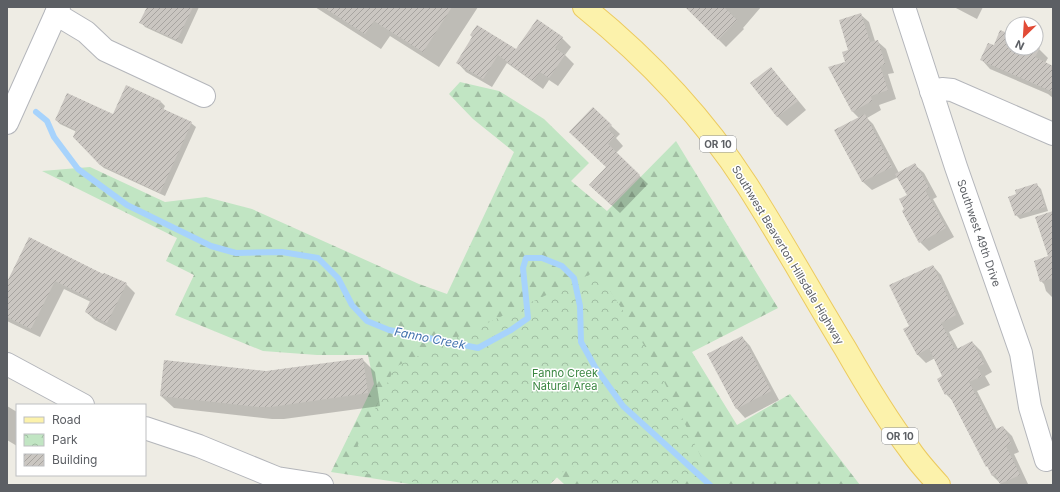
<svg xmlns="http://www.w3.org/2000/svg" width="1060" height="492" viewBox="0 0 1060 492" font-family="Inter,sans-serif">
<defs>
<pattern id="forest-firs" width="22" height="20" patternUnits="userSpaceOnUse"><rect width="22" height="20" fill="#c1e5c3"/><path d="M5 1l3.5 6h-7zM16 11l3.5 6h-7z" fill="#a0bda2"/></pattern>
<pattern id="park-crowns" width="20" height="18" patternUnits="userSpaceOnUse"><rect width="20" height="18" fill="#c1e5c3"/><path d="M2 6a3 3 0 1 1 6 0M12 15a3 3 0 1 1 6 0" fill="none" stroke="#a0bda2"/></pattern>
<pattern id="building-hatch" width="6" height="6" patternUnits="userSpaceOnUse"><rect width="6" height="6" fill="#cac6c1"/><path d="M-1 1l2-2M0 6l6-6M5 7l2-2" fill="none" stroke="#a7a4a0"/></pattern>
</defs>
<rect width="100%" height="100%" fill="#eeece4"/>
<polygon fill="url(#forest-firs)" points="460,82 499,91 544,119 589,163 571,181 607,211 676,141 778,308 692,352 737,425 790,394 860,485 565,485 543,464 527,485 416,485 331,472 374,384 368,355 317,355 263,351 175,315 194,275 166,261 177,238 42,171 90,167 165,202 206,197 252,209 419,284 447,294 514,152 473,119 449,94"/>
<path fill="url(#park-crowns)" d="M597,271C611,292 625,313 638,335C663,376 683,420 704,463L681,485H592L571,464L549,485H427L403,480L346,470L395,367Z"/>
<g fill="#0003">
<polygon points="148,7 199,7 182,44 145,27 141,22"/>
<polygon points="315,7 478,7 439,67 390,36 381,49"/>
<polygon points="700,7 761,7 743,28 744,29 726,47 693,14"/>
<polygon points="954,7 983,7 977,19"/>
<polygon points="860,14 869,22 875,41 877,41 886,49 894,73 888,74 896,99 879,105 881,110 867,118 873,124 899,173 915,165 924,173 937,197 933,199 954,237 929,251 920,242 906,210 908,196 898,177 872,190 863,182 836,131 859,118 853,112 829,68 847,63 849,50"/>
<polygon points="1012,37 1012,48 1036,48 1039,49 1048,58 1045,63 1053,67 1053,98 1048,94 990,69 982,60 994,47"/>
<polygon points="562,38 571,47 565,55 574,64 558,86 549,80 543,89 507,63 492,87 466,72 458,63 516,50"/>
<polygon points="771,68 779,77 806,110 787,126 778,117 751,83"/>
<polygon points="161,102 165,106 163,110 191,123 196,127 165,196 104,168 99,164 77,132 60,124 56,120 113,115"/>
<polygon points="593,109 620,134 616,138 623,146 616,153 648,184 620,213 590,185 607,168"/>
<polygon points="1037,185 1041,189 1048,211 1020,219 1016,215"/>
<polygon points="1053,212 1053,298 1046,291 1044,284 1041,281 1049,257"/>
<polygon points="933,266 941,275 964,324 949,332 958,349 972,342 981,351 992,372 985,376 990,385 977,391 997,430 1003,427 1012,436 1019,452 1014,454 1028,484 1026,485 1002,485 992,475 990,469 987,466 953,401 946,394 944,376 935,358 926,363 917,354 910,326"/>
<polygon points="105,274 126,284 135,293 116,331 95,320 86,312 91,302 64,289 40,337 7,321 7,285 104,275"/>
<polygon points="742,337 750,346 779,400 745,418 737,409 709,354"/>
<polygon points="362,359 375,372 380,406 284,419 272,419 174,408 161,396 266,372"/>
<polygon points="7,406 17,412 17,446 7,440"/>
</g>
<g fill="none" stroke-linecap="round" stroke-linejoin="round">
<polyline stroke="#a7d3fc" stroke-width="6" points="36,112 47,121 54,137 78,169 127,205 211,246 236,253 282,252 318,258 338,278 352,305 367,321 389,330 478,348 511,330 528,318 523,268 526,258 542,258 562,266 574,278 580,306 581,342 595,367 623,406 710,485"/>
</g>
<g fill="url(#building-hatch)">
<polygon points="147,7 193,7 177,40 139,23"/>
<polygon points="323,7 452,7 423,52 374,21 365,34"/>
<polygon points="685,7 724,7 737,20 718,40"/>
<polygon points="861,13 870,42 878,40 885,64 880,66 888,90 871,96 872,101 852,112 828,67 845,62 842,52 848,50 839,20"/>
<polygon points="537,19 563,37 555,48 565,55 549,78 540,72 533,81 498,55 483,79 456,63 472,37 470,35 477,25 516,49"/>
<polygon points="1000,30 1012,35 1012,48 1036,48 1036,47 1040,48 1035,57 1053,66 1053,92 980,60 988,43 994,45"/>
<polygon points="771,67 798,101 777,117 750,83"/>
<polygon points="126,85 161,101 159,107 192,122 160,193 99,164 73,137 76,130 55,120 67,93 113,114"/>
<polygon points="593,107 612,125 608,129 615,136 608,144 640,175 611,205 589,185 606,167 569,132"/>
<polygon points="865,114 892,167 862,182 834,130"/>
<polygon points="915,163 929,188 925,190 946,228 919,243 902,211 904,209 899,199 907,195 895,174"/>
<polygon points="1037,183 1045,207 1015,216 1008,197 1016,194 1015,190"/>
<polygon points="1053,211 1053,278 1040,282 1034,261 1048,256 1035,217"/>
<polygon points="29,237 103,274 104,273 127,283 107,323 85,312 91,299 55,281 31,329 7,317 7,282"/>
<polygon points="933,265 956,315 941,323 955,350 972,341 984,364 977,367 982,376 969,382 994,430 1003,426 1011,443 1006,446 1020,475 1000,484 995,474 992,476 987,466 986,467 948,393 945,395 937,379 942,376 929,348 917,355 903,329 909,326 889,285"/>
<polygon points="742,336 771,391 736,409 707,354"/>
<polygon points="363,358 368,393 271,407 259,407 160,396 164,360 266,371"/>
</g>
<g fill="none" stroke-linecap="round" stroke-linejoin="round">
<defs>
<g id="minor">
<polyline points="904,7 956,167 1021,353 1030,407 1046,460"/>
<polyline points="56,14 86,32 105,50 204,96"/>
<polyline points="931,91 942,89 952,90 1053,134"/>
<polyline points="7,123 59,7"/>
<polyline points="7,364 83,405"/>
<polyline points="145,428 199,446 277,478 322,485"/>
</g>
<path id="major" d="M584,7C647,58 703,117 747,185C781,238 812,294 845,348C865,383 886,418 910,450C918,462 929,474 939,485"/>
</defs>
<use href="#minor" stroke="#b4b6bb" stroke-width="24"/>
<use href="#major" stroke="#ecca5f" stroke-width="24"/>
<use href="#minor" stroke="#fff" stroke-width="22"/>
<use href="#major" stroke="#fcf2ab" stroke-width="22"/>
</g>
<g text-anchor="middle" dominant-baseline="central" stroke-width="3" stroke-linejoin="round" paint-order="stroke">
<g fill="#fff" stroke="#8d8f92" stroke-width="1">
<rect x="700" y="136" width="36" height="16" rx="3"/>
<rect x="882" y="428" width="36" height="16" rx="3"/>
</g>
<g font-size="10" font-weight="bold" fill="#5c5f64">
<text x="718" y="144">OR 10</text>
<text x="900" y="436">OR 10</text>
</g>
<g font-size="11" fill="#5c5f64" stroke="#fff">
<text transform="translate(979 233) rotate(71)">Southwest 49th Drive</text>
<text transform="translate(788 255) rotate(59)">Southwest Beaverton Hillsdale Highway</text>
</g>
<g font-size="11" fill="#398640" stroke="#fff">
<text x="565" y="373">Fanno Creek<tspan x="565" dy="13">Natural Area</tspan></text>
</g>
<g font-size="12" font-style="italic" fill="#4473ae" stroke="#fff">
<text transform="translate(430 338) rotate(11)">Fanno Creek</text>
</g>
</g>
<rect width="1060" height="492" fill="none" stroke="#5c5f64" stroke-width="16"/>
<rect x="16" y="404" width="130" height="72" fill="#ffffff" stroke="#bebfc1"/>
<rect x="24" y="417" width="20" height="6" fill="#fcf2ab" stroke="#bebfc1"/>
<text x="52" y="424" font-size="12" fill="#5c5f64">Road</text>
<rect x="24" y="434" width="20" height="12" fill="url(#park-crowns)" stroke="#bebfc1"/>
<text x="52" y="444" font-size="12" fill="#5c5f64">Park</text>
<rect x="24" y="454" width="20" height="12" fill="url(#building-hatch)" stroke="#bebfc1"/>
<text x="52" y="464" font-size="12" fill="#5c5f64">Building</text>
<g transform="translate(1024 36) rotate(205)"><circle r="19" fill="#ffffff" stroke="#bebfc1"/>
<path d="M0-3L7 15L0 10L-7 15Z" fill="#e24b36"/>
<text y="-6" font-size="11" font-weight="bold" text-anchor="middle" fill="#5c5f64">N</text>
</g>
</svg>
